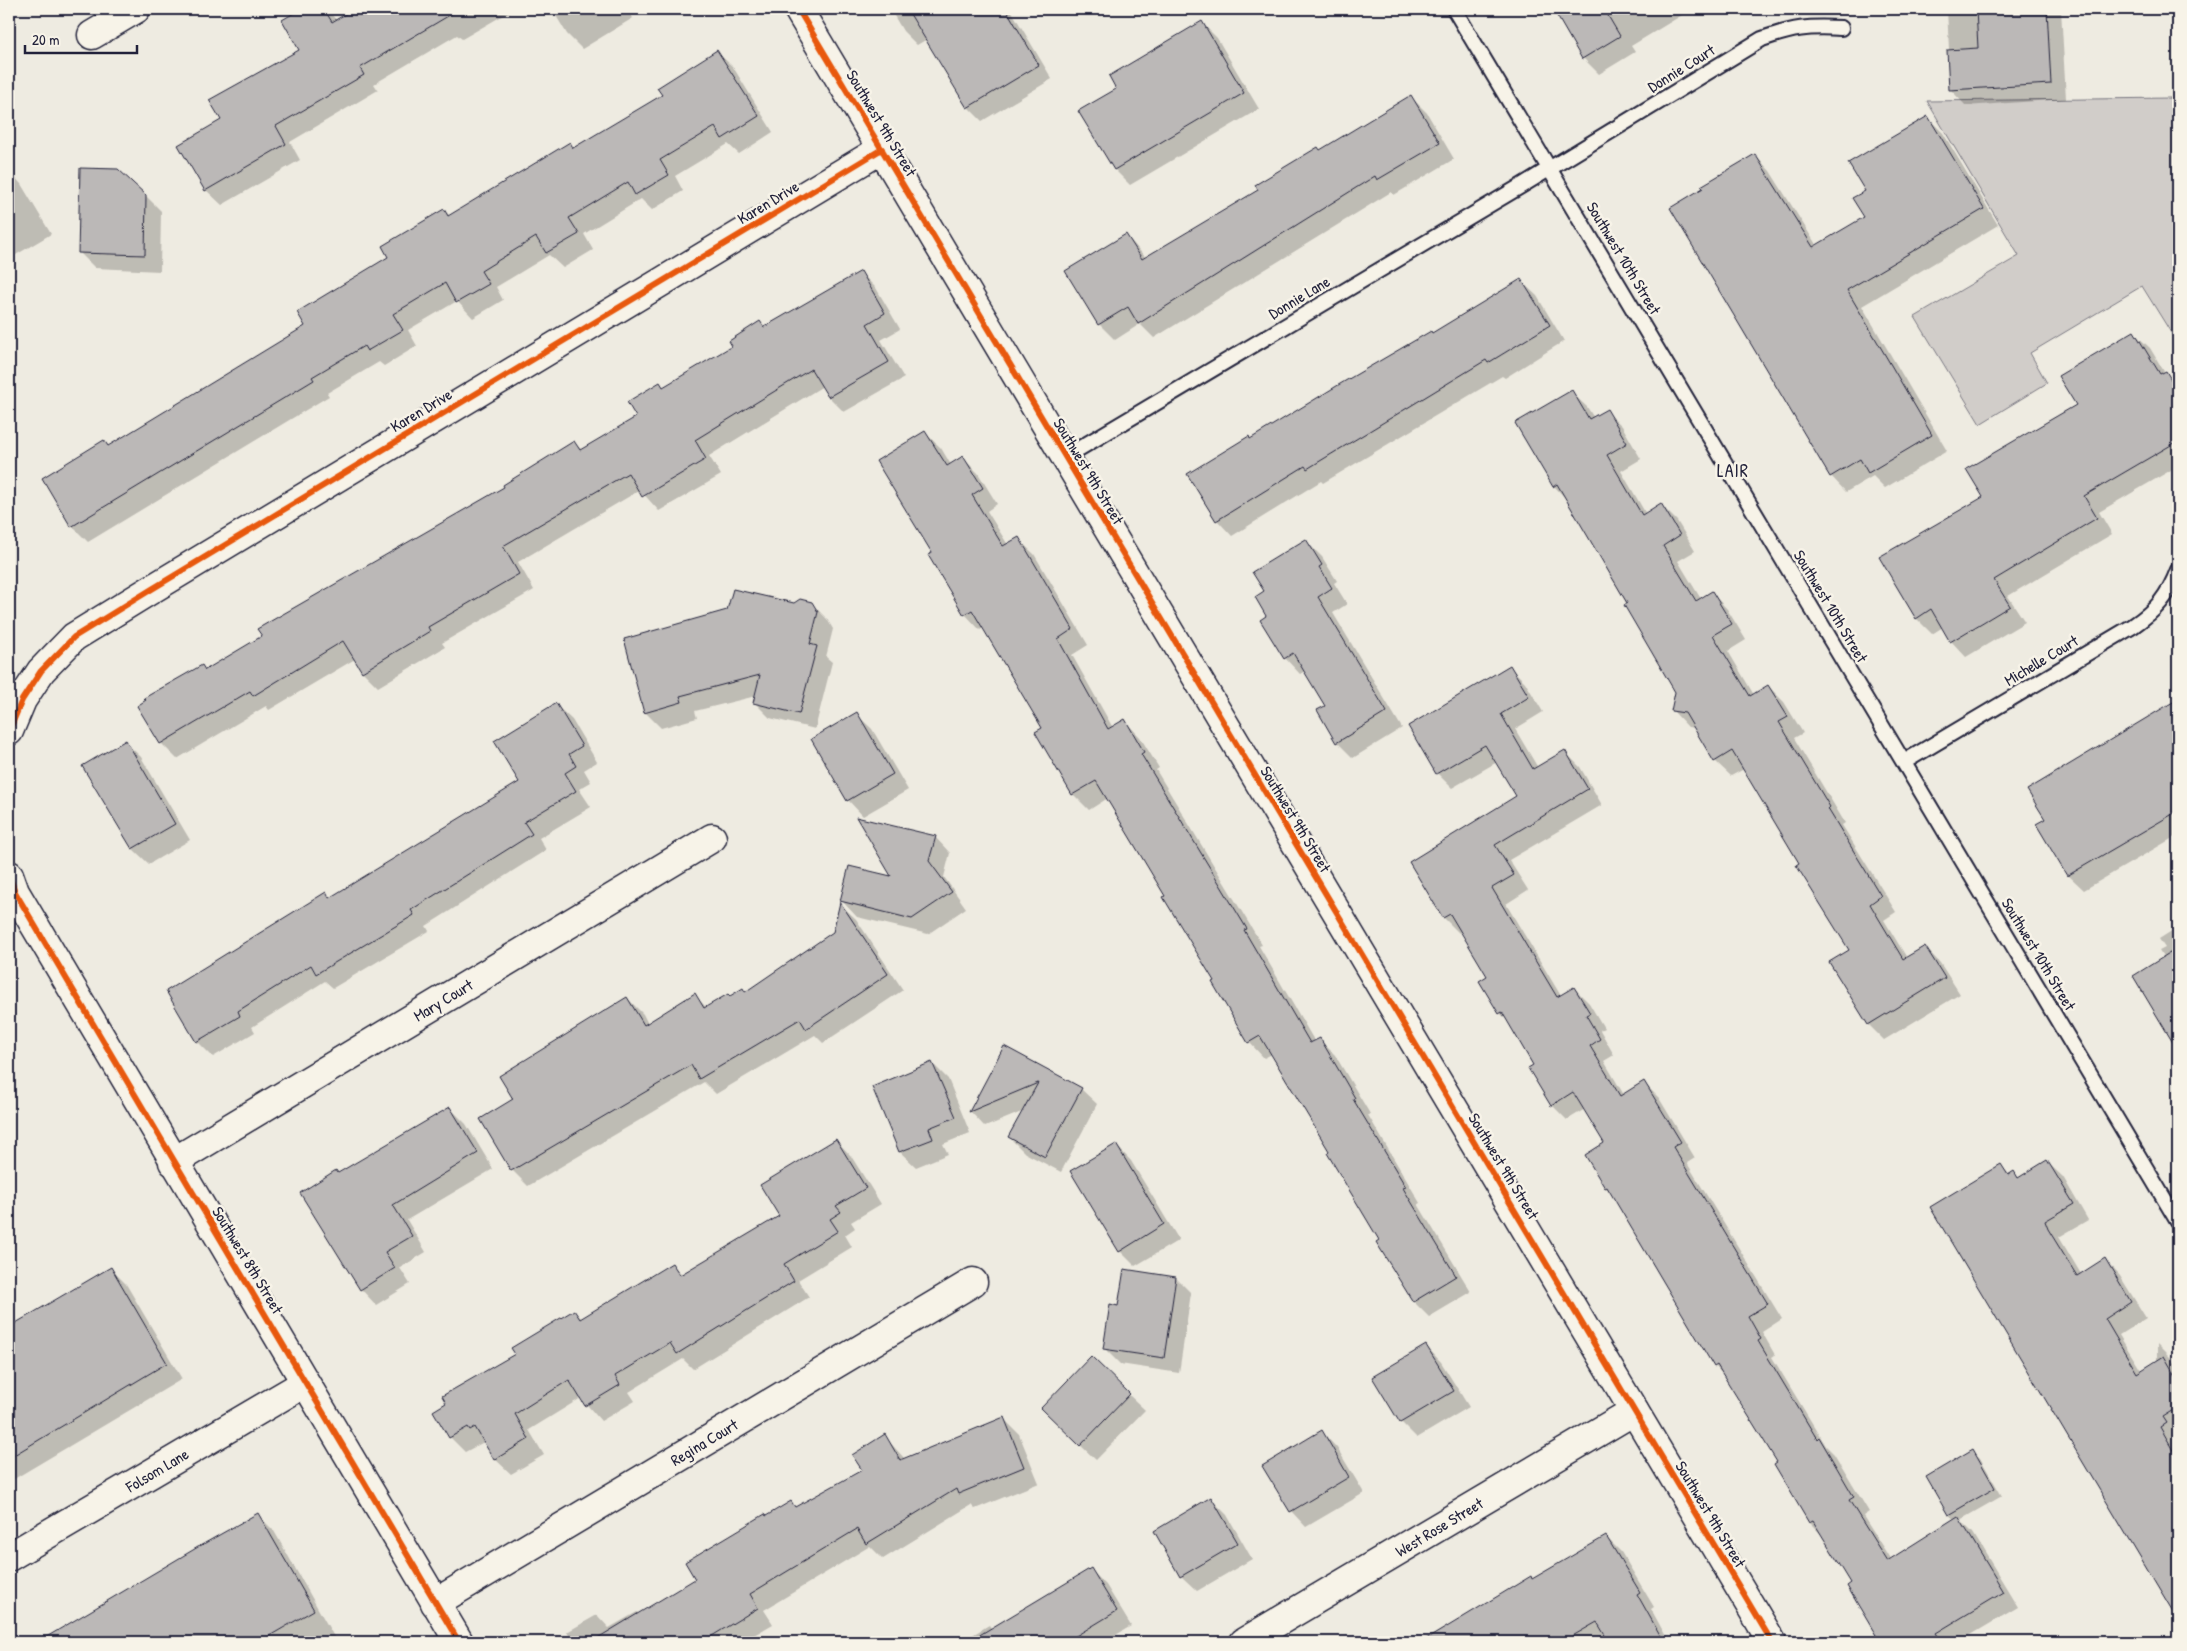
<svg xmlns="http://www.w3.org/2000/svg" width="2187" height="1651" viewBox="0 0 2187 1651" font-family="'Patrick Hand',sans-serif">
<rect width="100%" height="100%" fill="#eeebe1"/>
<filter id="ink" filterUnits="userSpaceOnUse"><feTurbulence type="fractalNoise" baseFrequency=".02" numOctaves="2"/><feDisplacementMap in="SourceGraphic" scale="10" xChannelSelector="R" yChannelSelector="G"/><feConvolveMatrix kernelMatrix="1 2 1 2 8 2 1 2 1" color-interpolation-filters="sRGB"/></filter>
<g filter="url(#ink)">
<polygon fill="#d1cdc9" stroke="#7a7882" points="2171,98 2178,110 2178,344 2142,286 2030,353 2047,383 1980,424 1915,317 2019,256 1927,101"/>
<g fill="#0003">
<polygon points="304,9 327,9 337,21 357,9 514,9 462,39 457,35 374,84 378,90 290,142 300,160 222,205 206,190 222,120 301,50 284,21"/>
<polygon points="552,9 627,9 633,18 582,49 567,34"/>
<polygon points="890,9 1013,9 1011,10 1052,79 982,121 968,107 927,39 917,45 903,31"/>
<polygon points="1554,9 1692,9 1631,46 1635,52 1599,74 1583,58"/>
<polygon points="1947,9 2061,9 2066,99 1966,106 1951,90"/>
<polygon points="1201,22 1217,38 1259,109 1130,185 1115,170 1118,89"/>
<polygon points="717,52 733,67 773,132 739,154 728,144 675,176 683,191 652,210 641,199 584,234 593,250 563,268 549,255 496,287 503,300 473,318 457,301 408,330 417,346 384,366 379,362 327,393 329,396 88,542 72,526 104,441 109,446 307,326 444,210 450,216 570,144 574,149 664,96"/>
<polygon points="1411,97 1427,113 1454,159 1394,195 1391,192 1154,338 1140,324 1115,340 1099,324 1126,235 1146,258"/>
<polygon points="1927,117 1943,133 1998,225 1862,306 1947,451 1885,488 1873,476 1846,492 1831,476 1755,155 1770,171 1817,246 1865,218 1867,191"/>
<polygon points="9,171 21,184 51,234 9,259"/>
<polygon points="145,195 161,211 160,271 95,268 79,252"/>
<polygon points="861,273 876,288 900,329 881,340 904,378 844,412 829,397 823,386 709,456 721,475 659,511 640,490 518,562 534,590 442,643 445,647 378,687 363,672 355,659 269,710 266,706 177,759 161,743 201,666 206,671 506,487 574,443 582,450 638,418 660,383 665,388 733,347 760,323 765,328"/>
<polygon points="1521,281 1537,296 1564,341 1505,378 1502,376 1323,483 1321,481 1232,536 1217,520 1251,440"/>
<polygon points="2134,333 2150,348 2165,373 2178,385 2178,466 2099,512 2112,534 2008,596 2025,622 1966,657 1951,641 1943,627 1932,634 1916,618 1985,498 2077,406"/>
<polygon points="1571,392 1587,407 1594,418 1606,411 1622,426 1641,459 1621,471 1646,514 1661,505 1677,521 1695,551 1678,561 1701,599 1712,593 1727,609 1746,640 1728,651 1754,695 1768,686 1784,702 1803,733 1794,738 1845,823 1842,825 1896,912 1884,920 1907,958 1925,947 1940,963 1960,994 1884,1040 1869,1025 1850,951 1801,864 1744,769 1731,776 1715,761 1695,728 1688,727 1673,711 1677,692 1569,502 1554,486"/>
<polygon points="925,433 941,448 951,465 963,458 978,473 997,504 987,511 1008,545 1018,539 1034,554 1088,645 1072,655 1113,728 1125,721 1140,737 1159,768 1156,770 1262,945 1259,946 1315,1042 1319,1039 1335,1055 1370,1114 1368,1115 1420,1203 1418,1204 1471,1292 1429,1317 1414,1302 1330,1152 1272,1054 1264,1058 1249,1042 1167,896 1108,798 1089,810 1073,794 1043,729 984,628 980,630 965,614 934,553"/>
<polygon points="1306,541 1322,557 1337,581 1334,583 1347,604 1333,613 1402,728 1353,758 1337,742 1326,706 1305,671 1300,674 1285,658 1268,617 1266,591"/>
<polygon points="811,603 827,619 833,629 826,657 832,662 815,729 770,718 754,702 756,696 695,711 697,718 661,728 645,712 729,611"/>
<polygon points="1510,667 1525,682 1543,712 1515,729 1538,768 1565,752 1580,767 1602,805 1509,860 1528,890 1506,904 1561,996 1574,988 1589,1003 1604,1028 1600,1030 1614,1055 1604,1061 1624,1095 1644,1083 1659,1098 1695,1158 1687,1163 1782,1319 1762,1332 1775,1355 1772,1357 1826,1446 1834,1454 1869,1512 1863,1516 1891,1560 1955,1520 1949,1515 1927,1477 1972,1451 1980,1458 2002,1496 1960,1520 1973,1533 2018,1607 1959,1642 1882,1642 1848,1586 1853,1583 1825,1538 1810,1523 1776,1464 1779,1463 1727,1379 1715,1366 1614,1196 1606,1188 1606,1144 1585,1109 1567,1120 1552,1105 1535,1065 1510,1023 1500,1013 1481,981 1489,976 1462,931 1459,933 1444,918 1410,862 1517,797 1497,762 1452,788 1437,773"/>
<polygon points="2178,701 2178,835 2084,890 2068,875 2046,819 2029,790"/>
<polygon points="556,705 572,720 597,762 584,770 591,782 579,789 591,807 539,838 546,850 426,926 429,931 333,988 325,981 252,1027 255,1032 213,1057 197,1041 326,894 330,898 520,782"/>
<polygon points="856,714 872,729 908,790 863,816 848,800"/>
<polygon points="125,742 141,757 190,840 149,864 133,849 83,766"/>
<polygon points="935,837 950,853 944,877 966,908 928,934 857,917 842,901 893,878"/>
<polygon points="841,905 856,919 903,990 823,1043 815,1035 716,1094 704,1082 528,1186 512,1170 482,1120 515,1100 627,998 643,1014 648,1024 694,995 707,1008 746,993 834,933"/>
<polygon points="2178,927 2178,1035 2177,1036 2164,959 2159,951 2165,948 2159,939"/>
<polygon points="1004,1047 1081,1089 1097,1104 1061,1172 1025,1153 1009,1137 1024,1111 985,1127 970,1111"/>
<polygon points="932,1063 948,1079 970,1133 943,1144 948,1154 916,1167 900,1152 874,1088"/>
<polygon points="450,1108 466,1124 493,1169 407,1220 426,1252 400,1268 410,1284 376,1305 361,1289 339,1174"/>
<polygon points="836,1140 851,1156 881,1204 851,1222 855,1228 845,1235 852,1247 798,1280 809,1297 693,1369 683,1359 629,1392 635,1401 601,1421 581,1398 529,1430 544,1455 511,1474 495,1459 484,1442 465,1452 450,1437 517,1354 574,1311 582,1319 672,1265 683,1275 780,1217"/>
<polygon points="1116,1145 1131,1161 1179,1240 1135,1266 1120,1251"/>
<polygon points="2047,1162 2063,1177 2088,1220 2059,1237 2081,1274 2105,1260 2120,1276 2146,1318 2119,1335 2142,1372 2157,1362 2157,1344 2171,1358 2178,1370 2178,1620 1932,1208 2001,1166 2010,1175 2013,1172 2019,1178"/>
<polygon points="111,1269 126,1284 182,1379 9,1482 9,1329"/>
<polygon points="1176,1278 1191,1293 1179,1373 1120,1364 1104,1348 1119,1307"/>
<polygon points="1426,1346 1441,1362 1469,1407 1417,1438 1401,1422 1374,1377"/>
<polygon points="1129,1395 1145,1410 1096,1460 1058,1424"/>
<polygon points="1004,1419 1019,1434 1039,1483 975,1509 971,1505 883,1559 870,1546 764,1610 773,1624 742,1642 573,1642 567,1632 597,1615 609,1628 637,1612 639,1614 697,1580 766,1518 791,1503 796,1508 863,1470 884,1436 905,1459"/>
<polygon points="1322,1432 1337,1448 1364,1493 1306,1527 1291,1511"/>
<polygon points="1211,1499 1227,1515 1252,1559 1197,1591 1181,1576"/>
<polygon points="258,1515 274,1531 337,1642 43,1642 199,1548"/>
<polygon points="1606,1537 1621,1552 1654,1607 1651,1609 1669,1642 1613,1642 1609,1638 1603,1642 1420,1642"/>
<polygon points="1091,1570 1106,1585 1131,1626 1104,1642 961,1642 989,1625 992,1629"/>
</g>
<g fill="#bbb8b7" stroke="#22223b">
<polygon points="301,9 324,9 332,22 354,9 460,9 360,68 364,75 276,126 286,144 205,191 178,145 221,120 209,100 299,50 282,20"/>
<polygon points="907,9 1006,9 1039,65 967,108"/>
<polygon points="1553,9 1604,9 1620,36 1582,59"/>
<polygon points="1976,9 2047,9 2051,84 1949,90 1947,50 1978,48"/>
<polygon points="1202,21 1244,93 1114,170 1078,111 1116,89 1109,76"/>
<polygon points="717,50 759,116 722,139 715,127 660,160 669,175 635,195 628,182 569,218 579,234 546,253 536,237 481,271 489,284 456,303 445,283 393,314 403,330 367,351 364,346 312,377 314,380 71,527 42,478 104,440 108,446 305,326 297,312 388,257 382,246 444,209 448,216 570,142 573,148 662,95 657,88"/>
<polygon points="1411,95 1440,143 1377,180 1375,176 1138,324 1128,307 1098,325 1065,271 1126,234 1142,259 1258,190 1255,185 1318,147 1320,150"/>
<polygon points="1928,116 1984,209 1847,290 1932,435 1868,473 1860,459 1830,477 1670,208 1703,188 1701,186 1755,154 1813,247 1864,217 1852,198 1865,191 1848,163"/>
<polygon points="80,168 118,169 146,195 145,255 78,253"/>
<polygon points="861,271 885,313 867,324 889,362 828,397 811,369 695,440 706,459 642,497 628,473 503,546 519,574 428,627 430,631 362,672 343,641 253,696 250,691 160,744 137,706 146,700 144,698 202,665 205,670 262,636 257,629 504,487 503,485 574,441 580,450 636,417 627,402 660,382 663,387 732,346 729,341 760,321 764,327"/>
<polygon points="1521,279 1550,325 1488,363 1486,360 1307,469 1305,466 1216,521 1187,474 1249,436 1250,439 1340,384 1431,331 1432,333"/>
<polygon points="2134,331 2160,374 2166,371 2178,391 2178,441 2084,496 2097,518 1994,580 2010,606 1950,642 1931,609 1916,619 1879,557 1983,497 1966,469 2076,405 2058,376"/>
<polygon points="1572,390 1589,419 1607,409 1627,443 1607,455 1642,515 1661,503 1680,535 1663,546 1696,601 1712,591 1732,624 1713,635 1750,696 1768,685 1788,717 1779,722 1830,807 1828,809 1881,896 1870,904 1903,959 1925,946 1945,978 1868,1025 1829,962 1849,950 1796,865 1799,863 1732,751 1714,762 1685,713 1671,711 1675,692 1624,605 1627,603 1557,484 1553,487 1515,423"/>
<polygon points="925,431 947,466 963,456 983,488 972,495 1003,546 1019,537 1073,629 1058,639 1108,729 1125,719 1144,752 1141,754 1247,929 1244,930 1310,1043 1320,1038 1355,1098 1353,1099 1406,1187 1403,1188 1456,1276 1413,1302 1376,1242 1379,1240 1327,1153 1329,1151 1260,1036 1248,1043 1212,982 1214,981 1163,897 1165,896 1096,781 1072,795 1035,732 1042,728 972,610 964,615 928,555 932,553 876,461"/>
<polygon points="1306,539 1322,565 1319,567 1332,588 1318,597 1387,712 1336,743 1317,710 1325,706 1293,653 1284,659 1260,620 1266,616 1255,597 1264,591 1252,572"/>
<polygon points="733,589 794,603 800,599 812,602 818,612 810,644 817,646 799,714 753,703 760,675 680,696 682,702 644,713 624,639 727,610"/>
<polygon points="1510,665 1529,697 1501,714 1533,769 1565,750 1588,789 1495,845 1514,875 1492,888 1557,997 1574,987 1590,1013 1586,1015 1600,1039 1590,1046 1620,1096 1644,1081 1681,1142 1673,1147 1768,1304 1748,1316 1761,1339 1758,1341 1817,1439 1819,1437 1854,1497 1849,1500 1887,1561 1958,1516 2004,1592 1936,1633 1942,1642 1880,1642 1847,1586 1851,1583 1813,1521 1809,1523 1774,1464 1777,1462 1717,1365 1714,1367 1607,1187 1605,1188 1585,1155 1604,1143 1573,1092 1551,1106 1528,1068 1533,1065 1502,1012 1499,1014 1479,981 1487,976 1450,914 1443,918 1409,862 1516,796 1485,745 1436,774 1408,726"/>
<polygon points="2178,699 2178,811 2067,876 2036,824 2045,819 2027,790"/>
<polygon points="556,703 582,746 569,754 576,766 565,773 576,791 524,822 532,834 411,910 414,915 316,974 311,965 238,1011 240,1016 196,1042 166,991 326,892 329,898 519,782 494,741"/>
<polygon points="857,712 893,774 847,801 811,739"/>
<polygon points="126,740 175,824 132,849 82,766"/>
<polygon points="856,817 936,836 929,861 952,892 912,919 840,901 849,866 891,876"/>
<polygon points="840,902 888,974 806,1029 800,1019 699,1079 691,1065 511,1171 480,1119 513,1099 499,1076 627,997 644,1025 695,993 704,1008 728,994 730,996 743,988 745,992 833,932"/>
<polygon points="2178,948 2178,1051 2133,976"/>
<polygon points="1004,1046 1082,1088 1045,1157 1008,1137 1038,1083 969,1112"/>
<polygon points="932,1062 956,1117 929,1128 933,1139 899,1152 872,1087"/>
<polygon points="450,1107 478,1153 393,1205 412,1236 385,1252 395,1268 360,1290 300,1193 336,1170 338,1173"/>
<polygon points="836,1139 866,1188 836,1206 841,1212 830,1219 838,1231 784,1264 794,1281 677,1354 670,1343 615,1376 620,1385 585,1406 569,1380 515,1414 529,1439 494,1460 475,1427 470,1430 468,1427 449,1438 433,1411 446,1403 442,1396 515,1354 511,1348 574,1310 580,1319 672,1263 680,1275 779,1216 760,1185"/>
<polygon points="1116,1144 1164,1224 1119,1252 1070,1171"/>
<polygon points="2047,1160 2074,1204 2045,1221 2048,1229 2077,1276 2105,1258 2131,1302 2105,1319 2137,1373 2164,1356 2178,1380 2178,1407 2162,1417 2166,1423 2160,1427 2178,1458 2178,1621 1930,1207 2001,1164 2008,1175 2014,1171 2018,1178"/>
<polygon points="111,1267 167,1363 9,1458 9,1327"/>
<polygon points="1124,1269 1176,1277 1164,1358 1103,1349 1110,1304 1118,1306"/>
<polygon points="1426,1345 1454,1391 1400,1423 1372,1377"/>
<polygon points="1091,1356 1130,1394 1080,1446 1041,1408"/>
<polygon points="1004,1417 1024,1467 958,1494 956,1489 866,1544 857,1529 750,1594 758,1608 702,1642 591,1642 695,1579 685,1562 765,1514 766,1516 791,1501 795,1507 862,1470 852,1455 885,1434 900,1460"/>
<polygon points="1322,1430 1349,1477 1290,1512 1262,1466"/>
<polygon points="1973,1449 1995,1488 1948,1515 1926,1477"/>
<polygon points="1211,1497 1238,1543 1180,1577 1154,1531"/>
<polygon points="258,1513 314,1610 259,1642 38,1642 198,1547"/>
<polygon points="1606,1536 1640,1592 1637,1594 1664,1642 1609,1642 1597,1622 1562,1642 1422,1642 1531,1576 1532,1579"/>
<polygon points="1091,1568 1117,1611 1066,1642 968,1642"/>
</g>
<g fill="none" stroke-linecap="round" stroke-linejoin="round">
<defs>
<g id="lane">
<polyline points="1454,9 2178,1222"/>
<path d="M1065,457L1521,186L1762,39C1793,28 1808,26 1841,28"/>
<path d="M1904,762L2133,626C2156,610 2168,597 2178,570"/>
</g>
<g id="street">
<polyline points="798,9 1772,1642"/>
<polyline points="92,35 136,9"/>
<polyline points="9,731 22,700 41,671 74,637 152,589 882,149"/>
<polyline points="9,875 15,892 459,1642"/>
<polyline points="173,1162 712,838"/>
<polyline points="9,1557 305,1383"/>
<polyline points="435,1603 973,1282"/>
<polyline points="1244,1642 1634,1411"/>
</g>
</defs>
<use href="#lane" stroke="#22223b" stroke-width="18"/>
<use href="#street" stroke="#22223b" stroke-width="31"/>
<use href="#lane" stroke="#f7f3e8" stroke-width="14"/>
<use href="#street" stroke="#f7f3e8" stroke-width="28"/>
<defs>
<g id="cycleway">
<polyline points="798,9 1772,1642"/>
<polyline points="9,731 22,700 41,671 74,637 152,589 882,149"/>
<polyline points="9,875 15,892 459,1642"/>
</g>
</defs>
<use href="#cycleway" stroke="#f7f3e8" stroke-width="9"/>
<use href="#cycleway" stroke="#e8590c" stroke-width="6"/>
</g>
</g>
<g text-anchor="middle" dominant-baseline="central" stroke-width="5" stroke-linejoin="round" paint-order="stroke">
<g font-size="16" fill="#22223b" stroke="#f7f3e8">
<text transform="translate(1681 68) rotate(-32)">Donnie Court</text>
<text transform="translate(882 123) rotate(59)">Southwest 9th Street</text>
<text transform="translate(768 202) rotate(-31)">Karen Drive</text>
<text transform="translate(1624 258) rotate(59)">Southwest 10th Street</text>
<text transform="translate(1299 297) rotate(-31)">Donnie Lane</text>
<text transform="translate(421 410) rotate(-31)">Karen Drive</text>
<text transform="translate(1089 471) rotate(59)">Southwest 9th Street</text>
<text transform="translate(1831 606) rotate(59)">Southwest 10th Street</text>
<text transform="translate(2041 660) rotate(-31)">Michelle Court</text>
<text transform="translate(1296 819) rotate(59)">Southwest 9th Street</text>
<text transform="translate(2039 954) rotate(59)">Southwest 10th Street</text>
<text transform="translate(443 1000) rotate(-31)">Mary Court</text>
<text transform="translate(1504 1166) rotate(59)">Southwest 9th Street</text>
<text transform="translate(248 1260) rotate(59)">Southwest 8th Street</text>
<text transform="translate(704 1442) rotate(-31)">Regina Court</text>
<text transform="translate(157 1470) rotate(-31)">Folsom Lane</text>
<text transform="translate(1711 1514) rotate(59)">Southwest 9th Street</text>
<text transform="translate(1439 1527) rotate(-31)">West Rose Street</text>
</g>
<g font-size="18" letter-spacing="1" fill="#22223b" stroke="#f7f3e8">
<text x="1733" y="470">LAIR</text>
</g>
</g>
<rect width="2187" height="1651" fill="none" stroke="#f7f3e8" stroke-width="30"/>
<rect x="15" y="15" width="2157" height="1621" fill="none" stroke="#22223b" stroke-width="2" filter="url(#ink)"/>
<path d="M25 45v8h112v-8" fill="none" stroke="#22223b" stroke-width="2.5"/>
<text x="32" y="45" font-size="15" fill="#22223b" stroke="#f7f3e8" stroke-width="4" paint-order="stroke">20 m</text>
</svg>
